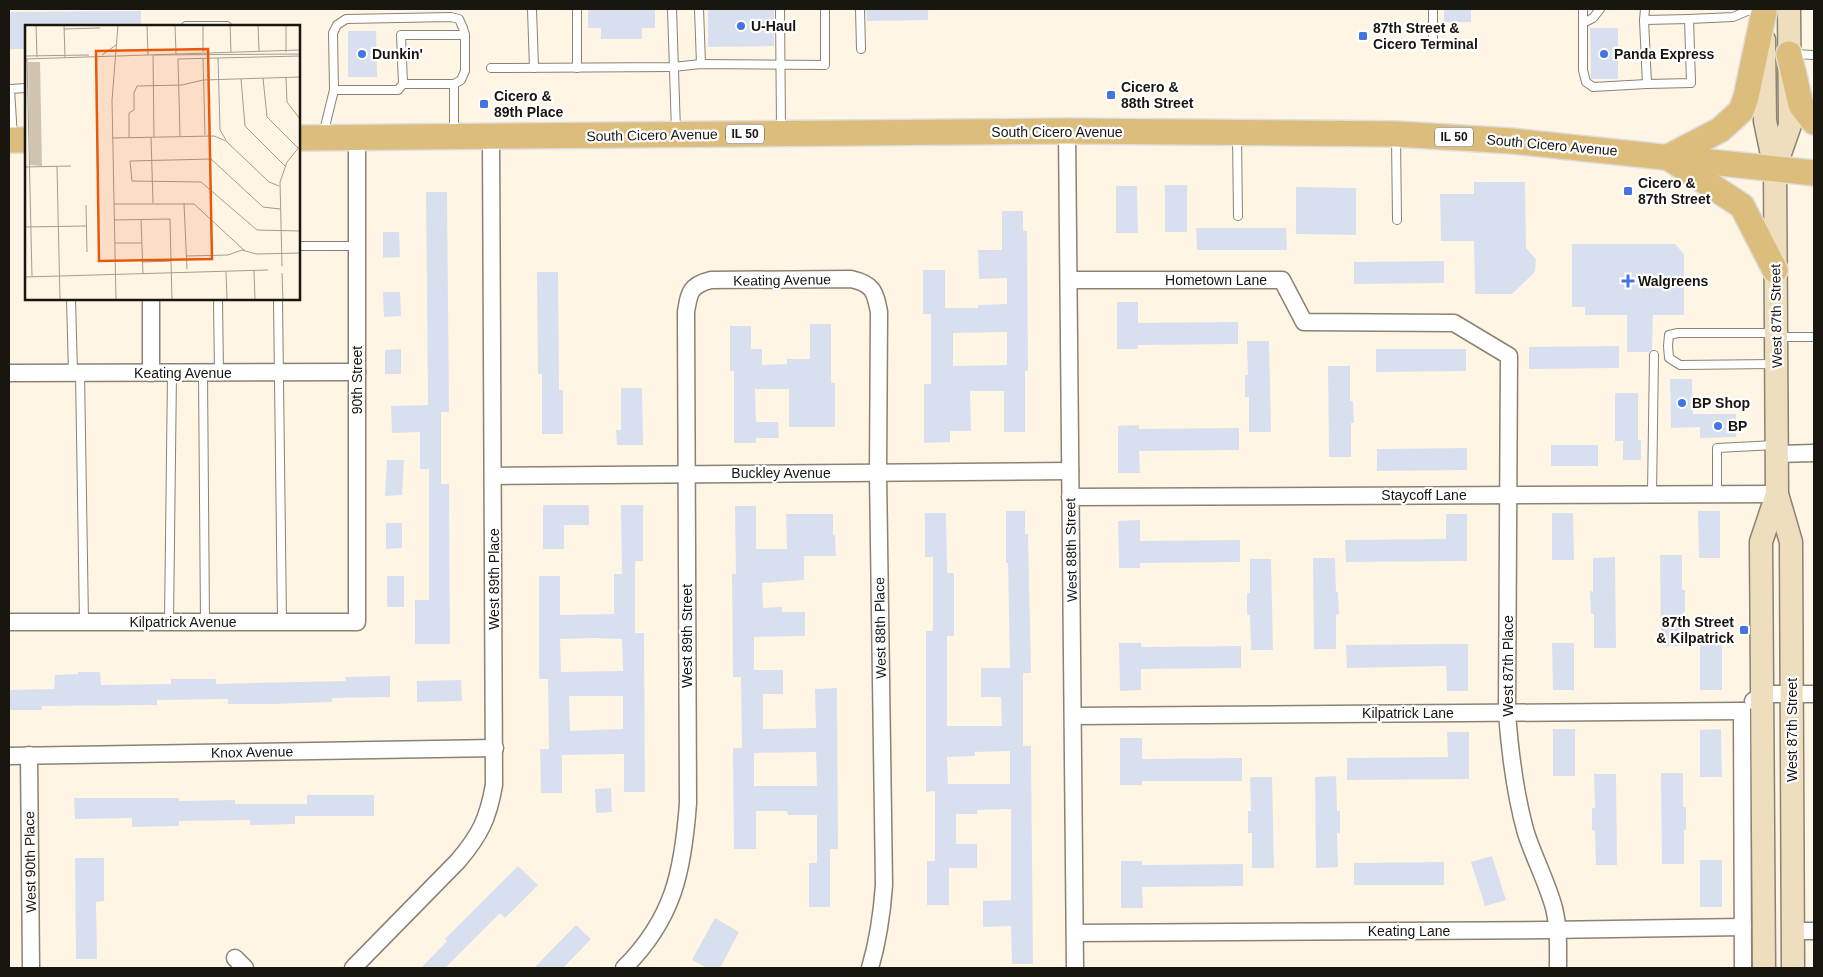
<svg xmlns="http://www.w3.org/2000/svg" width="1823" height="977" viewBox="0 0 1823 977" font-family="Arial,sans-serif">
<rect width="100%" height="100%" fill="#fff5e5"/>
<g fill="#d8e0f0" fill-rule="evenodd">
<polygon points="588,9 655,9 655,28 642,28 642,39 601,39 601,28 588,28"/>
<polygon points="708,9 774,9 774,46 708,47"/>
<polygon points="866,9 928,9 928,20 867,21"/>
<rect x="1444" y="9" width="27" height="13"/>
<polygon points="141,11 141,26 26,26 26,49 9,49 9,17 10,17 10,12"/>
<polygon points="1590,28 1618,28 1618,79 1591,79"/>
<polygon points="348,31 376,31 377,77 348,77"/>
<polygon points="1474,182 1525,182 1526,248 1536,259 1535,272 1512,294 1475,294 1474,241 1441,241 1440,194 1474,194"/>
<rect x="1165" y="185" width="22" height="47"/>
<polygon points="1116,186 1137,186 1138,233 1116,233"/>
<polygon points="1296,187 1356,188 1356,235 1296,234"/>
<polygon points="426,192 447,192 449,412 441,412 441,484 449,484 450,644 415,644 415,600 429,600 429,469 420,469 420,432 392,433 391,406 428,405"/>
<path d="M1002,211H1023V231H1027L1028,371H1025V432H1004V391H970L971,431H950V442L924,443V384H931V314H923V270H945V308H978V305L1007,304V278L979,279L978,250H1002ZM1007,332V365L953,366V333Z"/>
<polygon points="1196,228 1286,228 1287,250 1197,250"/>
<polygon points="383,232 399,232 400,257 383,258"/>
<polygon points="1572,244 1675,244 1684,254 1684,315 1653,315 1652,350 1649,352 1627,352 1627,315 1585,315 1585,307 1572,307"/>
<polygon points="1444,261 1444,283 1354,284 1354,262"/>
<polygon points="537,272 558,272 559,390 563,390 563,434 542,434 542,374 538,374"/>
<polygon points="383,292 400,292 401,316 384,317"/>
<polygon points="1117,302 1138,302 1138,323 1238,322 1238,344 1138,345 1138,349 1117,349"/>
<polygon points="810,324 831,324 831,383 835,383 835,427 789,427 789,389 755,389 756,422 778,422 779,438 756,438 756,443 734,443 734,371 730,371 730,326 751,326 751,349 762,349 762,365 787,364 787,359 810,359"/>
<polygon points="1247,341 1269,341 1271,432 1249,432 1249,397 1245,397 1245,375 1248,375"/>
<polygon points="1619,346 1619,368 1529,369 1529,347"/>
<polygon points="401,349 401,374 385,374 385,350"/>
<polygon points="1376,349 1466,349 1466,371 1376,372"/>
<polygon points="1328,366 1350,366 1350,401 1353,401 1354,423 1351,423 1351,457 1329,457"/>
<polygon points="1670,379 1692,379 1693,414 1736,414 1736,437 1700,438 1700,427 1671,428"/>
<polygon points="621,388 642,388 643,445 617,445 616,430 621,430"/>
<polygon points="1615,393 1638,393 1638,440 1641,440 1641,460 1623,460 1623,441 1615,441"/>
<polygon points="1139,425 1139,429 1239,428 1239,450 1139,451 1140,473 1118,473 1118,426"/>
<rect x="1551" y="445" width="47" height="21"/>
<polygon points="1467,448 1467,470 1377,471 1377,449"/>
<polygon points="387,460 404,460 402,495 385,496"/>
<polygon points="543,505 589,505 589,525 564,525 564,549 543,549"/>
<path d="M621,505H643V561H635V633H644L645,792H624V754L562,755V793H541L540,749H549L548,679H539V576H560V615L614,614V574H622ZM595,638L622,639L623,671L561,672L560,639ZM569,696H623V729L570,731Z"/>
<path d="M735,506H756V549H787L786,514H833V535H835L836,556H804V580L762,583L763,608L782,607V612H805V636L754,637V670H783V694H763V729L816,728L815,689L837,688L838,849H830V907H809V863H817V815H788L787,811H756V849H734L733,748H742L741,677H733L732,574H736ZM816,752L817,786H754V753Z"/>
<path d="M1006,511H1025V534H1028L1031,673H1023V746H1031L1033,964H1012L1011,926L983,927V901L1011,900V809L977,810V814H956V844H977V868H949V905H927V861H935V791L926,792V631H933V557H925V513H946L947,573H954V636H947V726H1002L1001,697H981V668H1010L1008,563H1006ZM1010,751V784H948L947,757L975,756V752Z"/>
<polygon points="1698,511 1720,511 1720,558 1699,558"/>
<polygon points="1552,513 1573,513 1574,560 1552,560"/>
<polygon points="1446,514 1467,514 1467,561 1346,562 1345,540 1446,539"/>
<polygon points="1140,520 1140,541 1240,540 1240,562 1140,563 1140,568 1119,568 1118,521"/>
<polygon points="386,523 402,523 402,548 386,549"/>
<polygon points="1660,555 1682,555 1682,590 1685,590 1685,612 1683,612 1683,646 1661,646"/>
<polygon points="1615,557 1616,648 1594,648 1594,614 1591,614 1590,591 1593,592 1593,558"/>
<polygon points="1313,558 1335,558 1336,592 1338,592 1339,614 1336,615 1336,649 1314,649"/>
<polygon points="1250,559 1271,559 1273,650 1251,650 1250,615 1247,615 1247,593 1250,593"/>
<rect x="387" y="576" width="17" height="31"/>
<polygon points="1119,643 1141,643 1141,647 1241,646 1241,668 1141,669 1141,690 1120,691"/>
<polygon points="1552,643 1574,643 1574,690 1553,690"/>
<rect x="1700" y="643" width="22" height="47"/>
<polygon points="1446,644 1468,644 1468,691 1447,691 1446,666 1347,668 1346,645"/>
<polygon points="78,672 100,672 101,685 171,684 171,679 216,679 216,684 346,681 345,677 390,676 390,697 332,698 332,702 273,704 228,704 228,699 157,700 157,705 42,706 42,710 9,710 9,690 54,689 55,675 78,674"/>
<polygon points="461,680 462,701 417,702 417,681"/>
<rect x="1553" y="729" width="22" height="47"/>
<polygon points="1721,729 1722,777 1700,777 1700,730"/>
<polygon points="1447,732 1469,732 1469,779 1347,780 1347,758 1448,757"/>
<polygon points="1120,738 1142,738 1142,759 1242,758 1242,781 1142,781 1142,785 1120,785"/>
<polygon points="1661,773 1683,773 1683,807 1686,807 1686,830 1684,830 1684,864 1662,864"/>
<polygon points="1594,774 1616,774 1617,865 1596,865 1595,831 1592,830 1592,808 1595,808"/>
<polygon points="1336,776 1337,811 1340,811 1340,833 1337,833 1338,867 1316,868 1315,777"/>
<polygon points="1250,777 1272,777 1274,868 1252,868 1252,833 1248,833 1248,811 1251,811"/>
<polygon points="611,788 612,812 596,813 595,789"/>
<polygon points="307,795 374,795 374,816 295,816 295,824 250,825 250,820 179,821 179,826 132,827 132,818 75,819 74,798 179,798 179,801 235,800 235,804 307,804"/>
<polygon points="1492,856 1506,900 1485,906 1471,862"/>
<polygon points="75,858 104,858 104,901 96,902 97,959 76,959"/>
<rect x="1700" y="860" width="22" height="47"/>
<polygon points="1121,861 1142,861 1142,865 1243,864 1243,886 1142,887 1143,908 1121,908"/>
<polygon points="1444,862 1444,885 1354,885 1354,863"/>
<polygon points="518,866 538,885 505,918 500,913 445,968 421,968 447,941 445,939"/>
<polygon points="715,918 739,932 720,968 707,968 692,960"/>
<polygon points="576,925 591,939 563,968 534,968"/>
</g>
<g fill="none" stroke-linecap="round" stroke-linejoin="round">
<defs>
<g id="lane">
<polyline points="532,9 534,68"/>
<polyline points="577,9 577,68"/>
<polyline points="672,9 676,131"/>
<polyline points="699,9 701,64"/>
<polyline points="780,9 781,129"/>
<polyline points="860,9 861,49"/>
<polyline points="1433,9 1433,43"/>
<polyline points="1600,9 1593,18 1583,23 1583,70 1586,82 1593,87 1647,84"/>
<polyline points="1645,9 1644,20 1689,19"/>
<polyline points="1644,20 1647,84 1691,83 1689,19 1733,17 1752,9"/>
<polyline points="1583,23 1583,9"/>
<polyline points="186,26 227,26"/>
<polygon points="401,35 465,35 465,71 461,80 454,84 403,84"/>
<polyline points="1794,54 1814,55"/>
<polyline points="491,68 673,67 701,64 825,65 825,9"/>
<polyline points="454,84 454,134"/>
<polyline points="334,90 398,90 403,84"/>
<polyline points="323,135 334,90 333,33 337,25 346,19 451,17 459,19 463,28 465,35"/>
<polyline points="1237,136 1238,216"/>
<polyline points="13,138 10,89 26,88"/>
<polyline points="1396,138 1397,220"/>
<polyline points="299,246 357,246"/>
<polyline points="71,299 73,373"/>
<polyline points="218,299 219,373"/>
<polyline points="278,299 282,622"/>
<polyline points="1774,333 1678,333 1669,335 1668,346 1669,358 1680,365 1774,364"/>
<polyline points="1778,337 1814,337"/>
<polyline points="80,373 84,622"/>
<polyline points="203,373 205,622"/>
<polyline points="1652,494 1654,355"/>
<polyline points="1717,494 1717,448 1775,445"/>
<polyline points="169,622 172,373"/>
</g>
<g id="street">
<polyline points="1067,131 1075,968"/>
<path d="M1069,280H1282L1304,322L1454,323L1509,356L1507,713C1510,753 1515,794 1526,833C1534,858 1547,882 1554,908C1559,928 1558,948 1558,968"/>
<polyline points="9,373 357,372"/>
<polyline points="151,373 151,299"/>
<polyline points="1777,454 1814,453"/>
<polyline points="493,476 1070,471"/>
<polyline points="1070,497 1777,494"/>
<polyline points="9,622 357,622 357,138"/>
<polyline points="1753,701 1762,694 1814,694"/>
<polyline points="1742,711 1743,968"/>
<polyline points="1074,716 1742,711"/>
<polyline points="29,755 31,968"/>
<polyline points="9,756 495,748"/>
<polyline points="1792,931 1814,931"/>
<polyline points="1076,933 1548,930 1743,927"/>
<polyline points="235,958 245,968"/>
<path d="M353,968L458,861C480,835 488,819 494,785L491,137"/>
<path d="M624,968C674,918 683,871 688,803L686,312C689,293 690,285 711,280L851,279C873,284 875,291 879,312L878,473L884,885C882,913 878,941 870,968"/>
</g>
<g id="secondary">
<polyline points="1764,40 1765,121 1775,169 1777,494 1791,542 1793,968"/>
<polyline points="1775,168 1790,125 1789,9"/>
<polyline points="1764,968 1761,542 1777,494"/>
</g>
<g id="primary">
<polyline points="1789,54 1801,105 1814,122"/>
<polyline points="299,138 1067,131 1396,134 1512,141 1814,173"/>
<polyline points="9,140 26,140"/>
<polyline points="1668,157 1720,130 1741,111 1746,97 1764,12"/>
<polyline points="1672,160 1742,206 1775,270"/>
</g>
</defs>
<use href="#lane" stroke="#8a8273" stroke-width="10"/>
<use href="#street" stroke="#8a8273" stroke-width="19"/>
<use href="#secondary" stroke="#8a8273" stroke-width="25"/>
<use href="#primary" stroke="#dfdede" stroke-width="28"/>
<use href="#lane" stroke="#fff" stroke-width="8"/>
<use href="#street" stroke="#fff" stroke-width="16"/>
<use href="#secondary" stroke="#eedebe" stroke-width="22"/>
<use href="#primary" stroke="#dcbd7c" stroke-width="25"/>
</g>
<g fill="#4473e4" stroke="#fff" stroke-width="2">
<circle cx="741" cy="26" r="5"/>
<rect x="1358" y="31" width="10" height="10" rx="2.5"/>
<circle cx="362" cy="54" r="5"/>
<circle cx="1604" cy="54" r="5"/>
<rect x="1106" y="90" width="10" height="10" rx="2.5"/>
<rect x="479" y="99" width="10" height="10" rx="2.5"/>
<rect x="1623" y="186" width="10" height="10" rx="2.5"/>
<path d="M1625.5 273.5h5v5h5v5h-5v5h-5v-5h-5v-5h5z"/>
<circle cx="1682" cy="403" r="5"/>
<circle cx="1718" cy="426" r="5"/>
<rect x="1739" y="625" width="10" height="10" rx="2.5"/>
</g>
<g text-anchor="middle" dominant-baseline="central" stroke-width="4.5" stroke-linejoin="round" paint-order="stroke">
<g fill="#fff" stroke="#5e5c58" stroke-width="1">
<rect x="726" y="124.5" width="38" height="19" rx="4"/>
<rect x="1435" y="127.5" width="38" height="19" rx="4"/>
</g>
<g font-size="12" font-weight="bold" fill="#191610">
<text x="745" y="134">IL 50</text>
<text x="1454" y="137">IL 50</text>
</g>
<g font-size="14" font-weight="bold" fill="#191610" stroke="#fff" text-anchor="start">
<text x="751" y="26">U-Haul</text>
<text x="1373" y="28">87th Street &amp;<tspan x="1373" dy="16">Cicero Terminal</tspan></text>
<text x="372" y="54">Dunkin'</text>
<text x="1614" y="54">Panda Express</text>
<text x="1121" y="87">Cicero &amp;<tspan x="1121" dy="16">88th Street</tspan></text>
<text x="494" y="96">Cicero &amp;<tspan x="494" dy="16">89th Place</tspan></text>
<text x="1638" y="183">Cicero &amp;<tspan x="1638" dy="16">87th Street</tspan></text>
<text x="1638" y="281">Walgreens</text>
<text x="1692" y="403">BP Shop</text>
<text x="1728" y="426">BP</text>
<text x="1734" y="622" text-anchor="end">87th Street<tspan x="1734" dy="16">&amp; Kilpatrick</tspan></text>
</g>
<g font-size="14" fill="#191610" stroke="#fff">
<text x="1057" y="132">South Cicero Avenue</text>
<text transform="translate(652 135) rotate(-1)">South Cicero Avenue</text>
<text transform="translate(1552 145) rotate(5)">South Cicero Avenue</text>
<text transform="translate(782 280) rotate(-1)">Keating Avenue</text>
<text x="1216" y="280">Hometown Lane</text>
<text transform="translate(1776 316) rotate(-91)">West 87th Street</text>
<text x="183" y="373">Keating Avenue</text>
<text transform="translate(357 380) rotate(-90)">90th Street</text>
<text x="781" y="473">Buckley Avenue</text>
<text x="1424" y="495">Staycoff Lane</text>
<text transform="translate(1071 550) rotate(-91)">West 88th Street</text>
<text transform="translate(494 579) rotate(-90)">West 89th Place</text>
<text x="183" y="622">Kilpatrick Avenue</text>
<text transform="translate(880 628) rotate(-91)">West 88th Place</text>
<text transform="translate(687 636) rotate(-90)">West 89th Street</text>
<text transform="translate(1508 666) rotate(-90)">West 87th Place</text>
<text x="1408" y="713">Kilpatrick Lane</text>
<text transform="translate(1792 730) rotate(-90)">West 87th Street</text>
<text transform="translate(252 752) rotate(-1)">Knox Avenue</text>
<text transform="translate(30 862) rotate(-91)">West 90th Place</text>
<text x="1409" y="931">Keating Lane</text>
</g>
</g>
<g transform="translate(25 25)">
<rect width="275" height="275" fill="#fff5e5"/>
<path d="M3,37H15L17,141L5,140Z" fill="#d0c4b1"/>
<path fill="none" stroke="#a39c90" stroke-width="1" d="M11,0L12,32M39,0L40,32M122,0L123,30M150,0L151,29M178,0V27M205,0L206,27M233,0L234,26M261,0V27M39,4L75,3M77,30L91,20M128,30L129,112M129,30L275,29M0,31L64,30M178,33L180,110M193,33L195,105L201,115M0,34L275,25M2,34L7,252M153,34L275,31M153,34L155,111M238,53L242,92L273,123M261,53L262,77L275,94M216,54L220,101L260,141M104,112V88L109,85V68L112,61L157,60L178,55L275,52M126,112L128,178M87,113L189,111L201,116L244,157L254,161M0,142L46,141M32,142L35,275M159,178L162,244M89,179H169L220,226M61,180L62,227M255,184L238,182L186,134L105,136L107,156L176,157L232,205L275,206M116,194L118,249M89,195L145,194L147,275M0,202L61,201M90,218H117M161,231L203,230L217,225L231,229L275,228M117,237L146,236M257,241L255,157L262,137L275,121M229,246L230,275M201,247L202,275M257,248L258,275M0,252L243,245M91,275L87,75L93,0"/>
<path fill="#e8590c" fill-opacity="0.15" stroke="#e8590c" stroke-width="2.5" d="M183,24L187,234L74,236L71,26Z"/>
<rect width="275" height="275" fill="none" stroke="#191610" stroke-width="2.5"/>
</g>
<rect width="1823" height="977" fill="none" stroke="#191610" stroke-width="20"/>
</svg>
